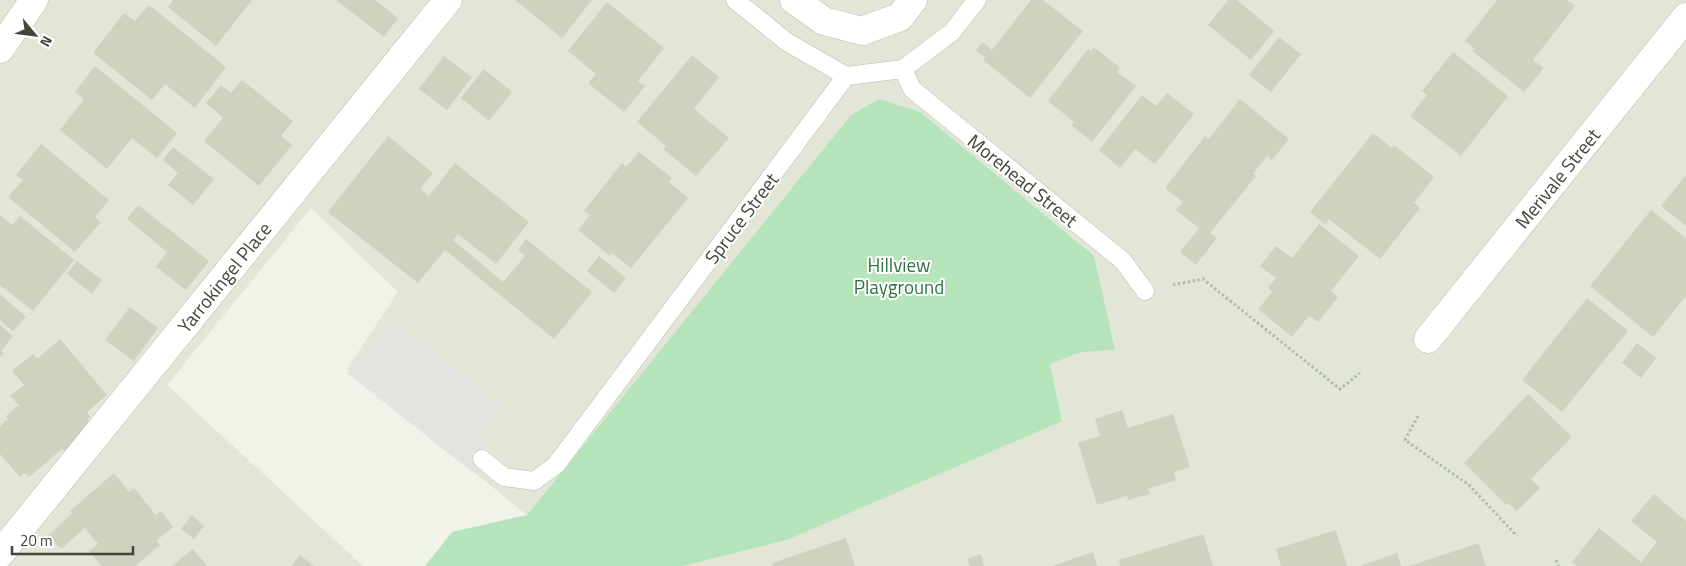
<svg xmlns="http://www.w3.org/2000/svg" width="1686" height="566" viewBox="0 0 1686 566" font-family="'Titillium Web',sans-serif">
<rect width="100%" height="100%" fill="#eff3e9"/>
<polygon fill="#e1e6d7" points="0,0 1686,0 1686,566 683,566 787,540 1062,420 1049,364 1081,352 879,99 851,115 527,515 347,369 398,292 311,208 167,385 363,566 0,566"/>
<polygon fill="#b5e3ba" points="879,99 920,112 1094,256 1115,350 1081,352 1050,364 1062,421 787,540 683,566 425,566 452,532 527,515 851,115"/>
<polygon fill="#e3e4e0" points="393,320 502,406 479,435 492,446 472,472 347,373 363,353 368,352"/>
<g fill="#ced3bf">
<polygon points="173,0 252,0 216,46 168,7"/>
<polygon points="336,0 375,0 398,18 384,37"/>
<polygon points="515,0 592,0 562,38"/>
<polygon points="1031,0 1043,0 1083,31 1030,98 983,60 985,58 976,50 982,42 992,50"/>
<polygon points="1228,0 1237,0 1274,31 1251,60 1208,25"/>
<polygon points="1497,0 1567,0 1575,6 1533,60 1544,68 1524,92 1472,51 1475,49 1465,41"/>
<polygon points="607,2 664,48 638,81 645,86 624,112 588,83 596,74 568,51"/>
<polygon points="149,5 226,67 195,108 165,84 152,100 93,53 124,13 135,21"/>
<polygon points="1279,37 1301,54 1271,92 1249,75"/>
<polygon points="1094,47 1120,68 1117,72 1136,86 1092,142 1071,125 1074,122 1048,101 1088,49 1091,51"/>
<polygon points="1453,52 1508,96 1461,156 1410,116 1427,95 1422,91"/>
<polygon points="692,55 719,77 694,109 729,138 696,176 663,149 666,146 637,122"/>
<polygon points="444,56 472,77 447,110 419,89"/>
<polygon points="95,66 177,133 157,158 132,138 107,169 60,130 84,99 75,92"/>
<polygon points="484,69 512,92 489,121 461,98"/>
<polygon points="242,80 293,121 281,136 292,145 259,186 204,141 223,118 206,103 221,85 231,93"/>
<polygon points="1167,93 1194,114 1155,164 1135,149 1120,168 1099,150 1142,95 1156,106"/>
<polygon points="1240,99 1289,139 1272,160 1267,156 1253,174 1256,176 1210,233 1217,238 1196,265 1180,252 1199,228 1176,210 1183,202 1165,188 1205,136 1209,139"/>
<polygon points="1373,133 1392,148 1394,145 1434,177 1414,203 1420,208 1380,259 1329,219 1326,225 1310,212"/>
<polygon points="388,136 433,173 420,189 429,196 455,163 529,222 496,264 458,234 453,240 503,282 525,256 518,250 526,239 592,292 554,339 445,250 418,283 328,212"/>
<polygon points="41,144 109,200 95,217 101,222 75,252 8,197 23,180 16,175"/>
<polygon points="173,147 214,179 193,205 168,185 178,173 163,160"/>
<polygon points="639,152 672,178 669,182 688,198 631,268 612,253 610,256 578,230 590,215 584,211 622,163 626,167"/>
<polygon points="1686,175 1686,226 1661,206"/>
<polygon points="138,205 209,261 186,290 156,267 167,252 127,219"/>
<polygon points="1651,210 1686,238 1686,296 1653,337 1590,286"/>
<polygon points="0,215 12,225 20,216 74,260 33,311 0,285"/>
<polygon points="1319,224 1359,256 1331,291 1338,297 1318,322 1311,317 1307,318 1292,337 1258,309 1273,291 1268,288 1276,278 1260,266 1276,246 1292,258"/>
<polygon points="599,256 626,278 614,293 587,271"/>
<polygon points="77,261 102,280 92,294 67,274"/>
<polygon points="0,294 26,317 13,331 0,320"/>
<polygon points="1587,298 1628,331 1562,412 1522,380"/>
<polygon points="130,307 158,328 134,361 105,340"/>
<polygon points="0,325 13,336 1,351 4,353 0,357"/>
<polygon points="60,339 107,395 87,412 90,417 87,419 89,422 66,452 62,449 29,477 25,473 20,477 0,454 0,426 8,419 6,416 19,405 10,396 24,385 12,371 33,354 37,359"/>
<polygon points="1637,343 1656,358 1641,378 1622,363"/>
<polygon points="1528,394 1572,437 1531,479 1540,488 1517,511 1508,503 1506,505 1464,463"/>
<polygon points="1122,410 1128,428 1173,414 1190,467 1174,472 1176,480 1148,489 1150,494 1128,500 1127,496 1097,505 1078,443 1100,436 1095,419"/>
<polygon points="114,473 129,492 134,488 156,515 161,511 173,527 156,541 160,545 135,566 102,566 89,551 98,544 85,528 61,549 48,536 72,513 70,511"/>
<polygon points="1654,494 1686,521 1686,566 1577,566 1572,562 1599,528 1641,562 1657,542 1631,521"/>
<polygon points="192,515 204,526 194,539 181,529"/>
<polygon points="1336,530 1347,566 1281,566 1276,549"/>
<polygon points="1203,534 1213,566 1120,566 1119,560"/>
<polygon points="846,538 855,566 773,566 772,563"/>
<polygon points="1479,543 1486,566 1409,566"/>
<polygon points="193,549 207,566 172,566 179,560"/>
<polygon points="1093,552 1097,566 1052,566"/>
<polygon points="1397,553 1401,566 1363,566 1363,565"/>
<polygon points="981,554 984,566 970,566 967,559"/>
<polygon points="300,555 314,566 291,566"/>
</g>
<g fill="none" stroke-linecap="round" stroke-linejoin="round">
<defs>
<g id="lane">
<polyline points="735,0 787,42 846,76"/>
<polyline points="903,69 912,89 1123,261 1145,291"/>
<polyline points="482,459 504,477 534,481 556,465 846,76 903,69 952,32 977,0"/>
</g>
<g id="street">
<polyline points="794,0 824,21 862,31 900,17 913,0"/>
<polyline points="0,49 34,0"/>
<polyline points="1428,339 1686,17"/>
<polyline points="0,554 448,0"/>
</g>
</defs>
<use href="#lane" stroke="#b8bdac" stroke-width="19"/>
<use href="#street" stroke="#b8bdac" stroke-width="29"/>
<g stroke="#b4be9e" stroke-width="3" stroke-dasharray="2.5 2.5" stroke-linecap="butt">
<polyline points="1173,285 1203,279 1340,389 1360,373"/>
<polyline points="1418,416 1405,440 1469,485 1517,536"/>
<polyline points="1556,560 1558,566"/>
</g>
<use href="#lane" stroke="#fff" stroke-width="18"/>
<use href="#street" stroke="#fff" stroke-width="28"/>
</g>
<g text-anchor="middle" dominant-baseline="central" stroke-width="4" stroke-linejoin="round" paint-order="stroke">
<g font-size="19" fill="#424638" stroke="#fff">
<text transform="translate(1557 178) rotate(-51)">Merivale Street</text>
<text transform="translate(1023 180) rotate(39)">Morehead Street</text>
<text transform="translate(741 218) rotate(-53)">Spruce Street</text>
<text transform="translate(224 277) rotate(-51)">Yarrokingel Place</text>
</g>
<g font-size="19" fill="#307342" stroke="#fff">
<text x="899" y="264">Hillview<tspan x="899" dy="22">Playground</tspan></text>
</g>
</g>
<g transform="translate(35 35) rotate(119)" stroke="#ffffff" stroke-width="4" paint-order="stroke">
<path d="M0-4L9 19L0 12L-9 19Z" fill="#424638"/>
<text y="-8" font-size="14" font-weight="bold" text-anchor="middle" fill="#424638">N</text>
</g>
<path d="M12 546v8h121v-8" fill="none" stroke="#424638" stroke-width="2.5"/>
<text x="20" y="546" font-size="15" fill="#424638" stroke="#ffffff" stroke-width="4" paint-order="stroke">20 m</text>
</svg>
